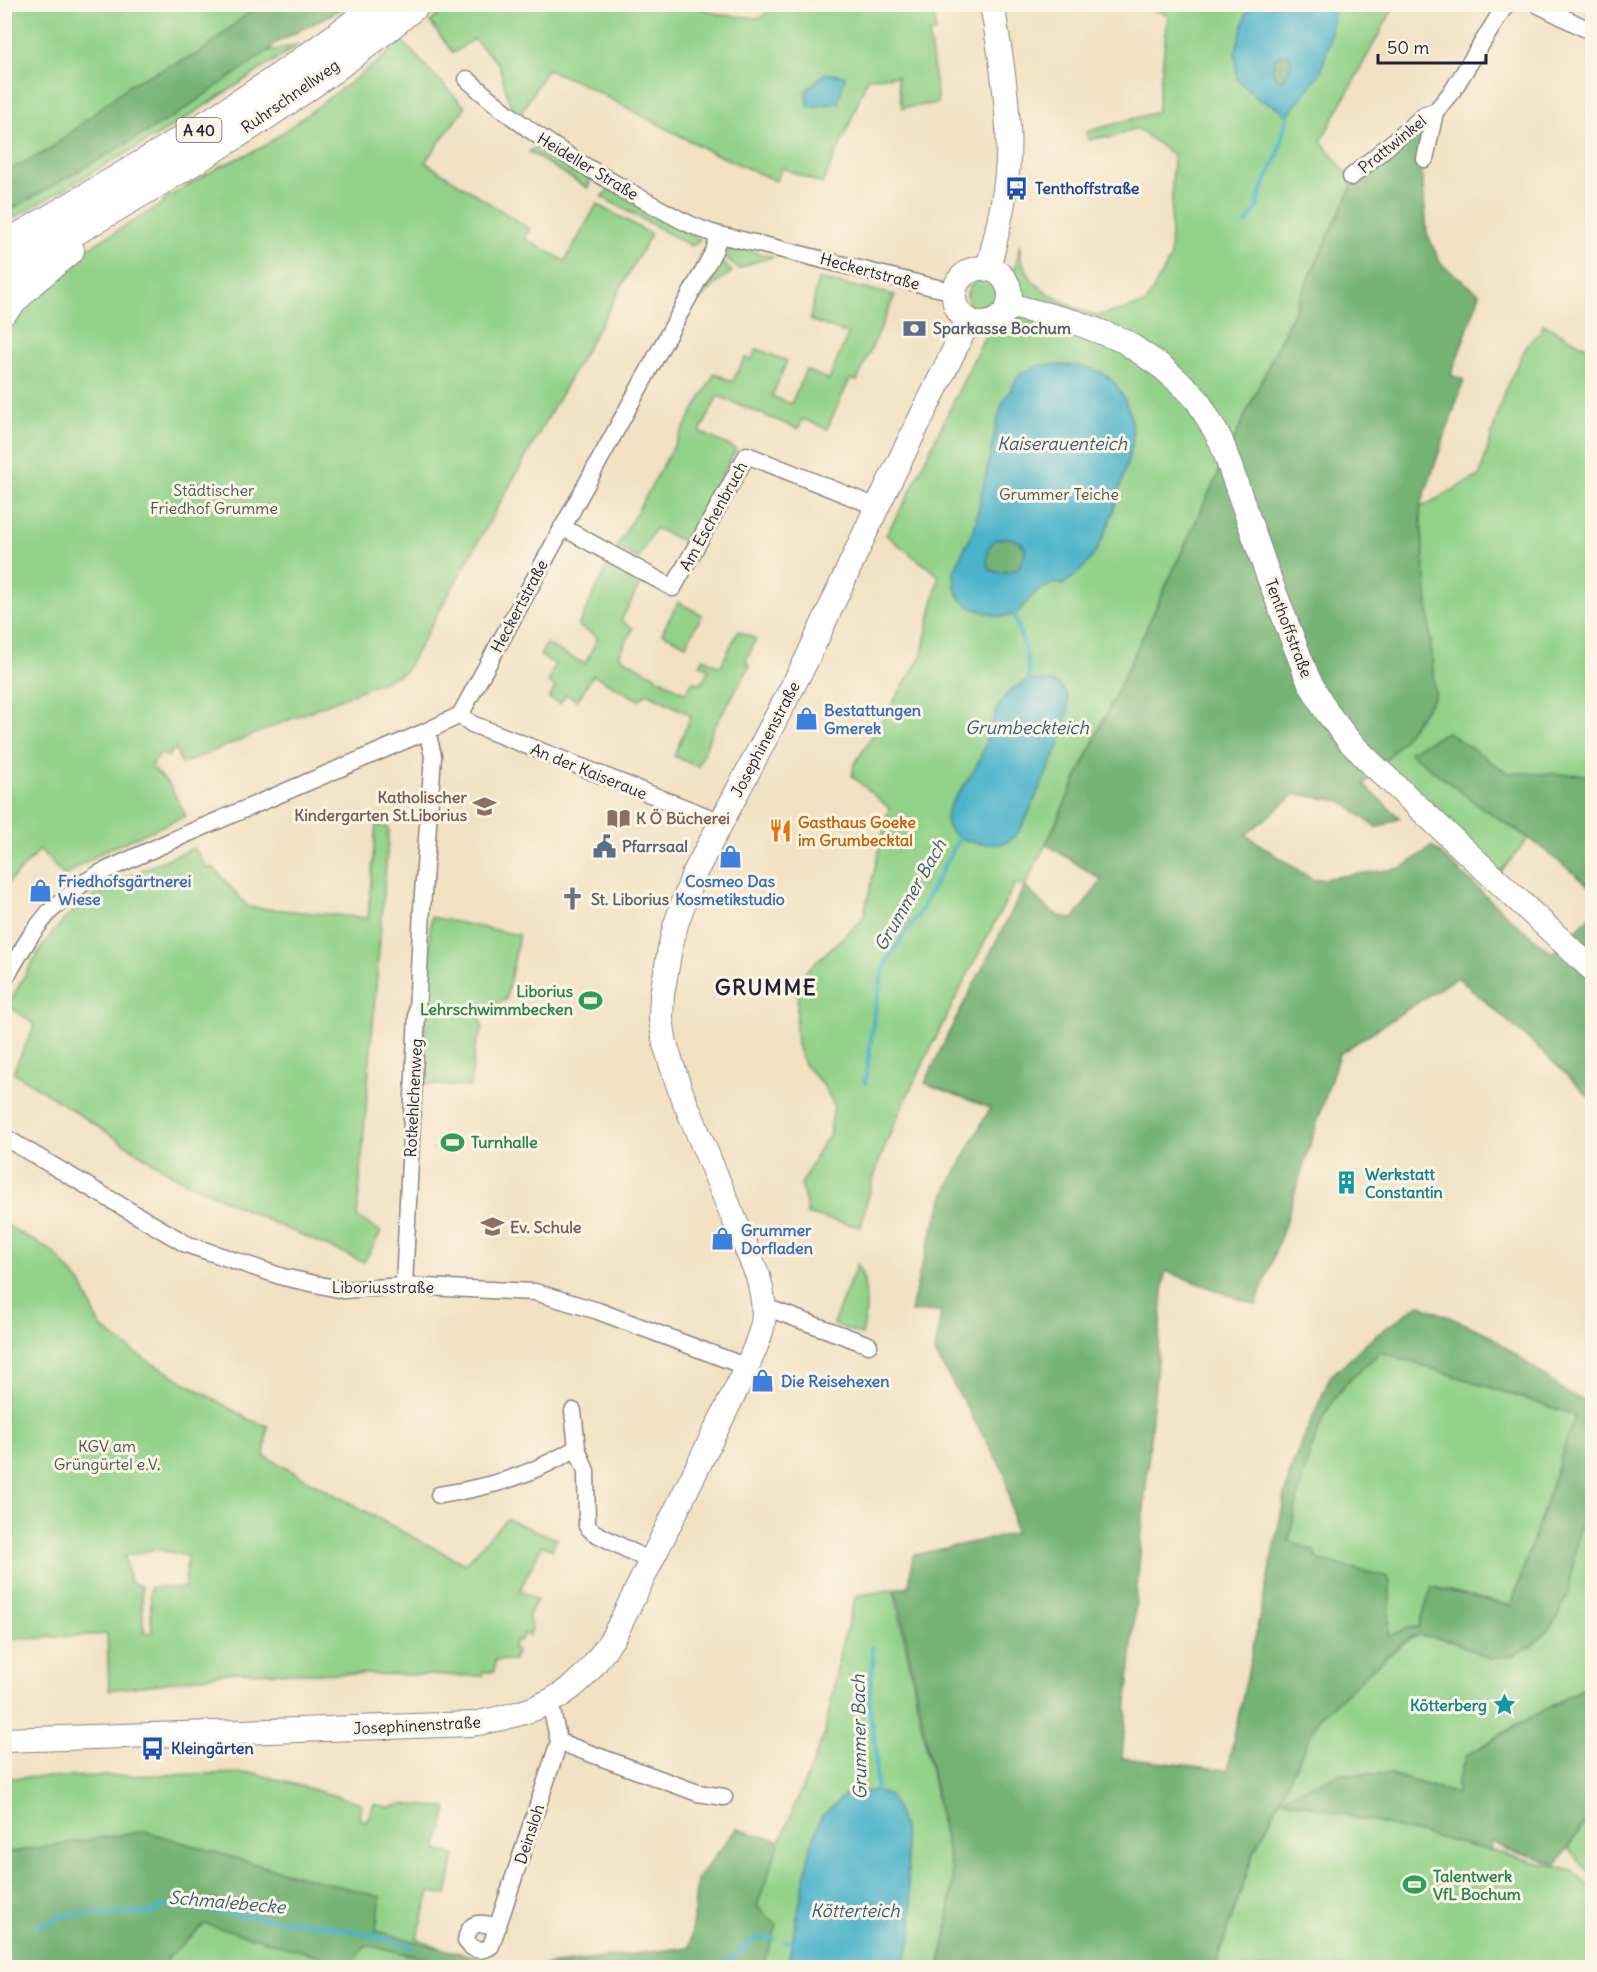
<svg xmlns="http://www.w3.org/2000/svg" width="1597" height="1972" viewBox="0 0 1597 1972" font-family="Delius,sans-serif">
<rect width="100%" height="100%" fill="#fcf5e5"/>
<filter id="ink" filterUnits="userSpaceOnUse"><feTurbulence type="fractalNoise" baseFrequency=".0167" numOctaves="2"/><feDisplacementMap in="SourceGraphic" scale="12" xChannelSelector="R" yChannelSelector="G"/><feConvolveMatrix kernelMatrix="1 2 1 2 8 2 1 2 1" color-interpolation-filters="sRGB"/></filter>
<filter id="wash" filterUnits="userSpaceOnUse"><feTurbulence type="fractalNoise" baseFrequency=".008" numOctaves="4" result="noise"/><feDisplacementMap in="SourceGraphic" scale="24" xChannelSelector="R" yChannelSelector="G"/><feGaussianBlur stdDeviation="1.35" result="paint"/><feColorMatrix in="noise" values="0 0 0 0 0 0 0 0 0 0 0 0 0 0 0 0 0 1.4 0 .05"/><feComposite in="paint" operator="in"/></filter>
<g filter="url(#wash)">
<rect width="100%" height="100%" fill="#f2e1c2"/>
<g fill="#91d188" stroke="#5a7a62" stroke-width="1.5" fill-rule="evenodd">
<polygon points="451,4 688,4 721,15 760,18 776,5 933,5 936,32 929,34 938,103 902,108 897,76 867,78 850,123 822,184 782,168 776,181 709,151 582,84 547,69 520,115 510,105 499,65 474,39 453,53 430,22"/>
<polygon points="5,5 349,5 274,44 269,51 300,44 172,127 5,223"/>
<path d="M1134,5H1395L1321,141L1348,176L1352,186L1046,844L1025,886L1015,884C985,941 955,998 927,1056C899,1111 873,1165 861,1227L806,1214L808,1212L801,1184L823,1143L829,1137L834,1105L823,1085L804,1064L797,1045L796,1029L798,994L807,970L863,919L889,808L852,776L854,765L921,657L939,576L886,535L906,500L1006,292L1018,257L1020,242V258L1032,280L1050,295L1073,307L1097,316L1145,304L1170,259L1173,155L1136,128L1110,138L1102,137L1088,140L1086,132L1157,112L1168,15Z"/>
<polygon points="402,41 465,107 425,162 530,229 525,239 565,261 597,204 651,234 405,672 182,764 175,748 167,757 161,753 151,767 169,784 186,816 104,851 64,876 40,850 6,885 4,883 4,320 70,259 164,203 163,200 219,167 263,147 376,63"/>
<polygon points="537,146 591,179 588,188 529,152"/>
<polygon points="609,189 700,239 696,244 691,246 602,197"/>
<polygon points="731,249 744,249 773,257 755,262 738,269 722,254"/>
<polygon points="719,259 732,272 720,280 698,302 695,301"/>
<polygon points="818,279 895,295 857,381 850,379 827,429 803,419 798,429 718,396 700,432 736,449 686,543 655,528 638,559 617,547 715,373 732,382 745,358 751,360 757,349 787,361 772,396 791,404 806,370 829,380 848,334 810,320"/>
<circle cx="983" cy="296" r="16"/>
<polygon points="1543,324 1592,350 1592,775 1508,773 1447,732 1410,751 1482,808 1529,838 1499,874 1382,764 1401,742 1435,696 1420,508 1480,475 1504,392 1528,343 1539,333"/>
<polygon points="610,561 643,578 621,621 633,628 619,656 685,693 693,681 701,684 709,669 700,664 704,658 720,667 738,631 756,639 746,661 750,666 713,729 698,767 674,756 691,715 647,693 639,700 593,675 577,701 566,694 560,704 549,698 555,688 548,682 555,664 540,656 546,644 585,664 598,637 578,626"/>
<polygon points="678,602 702,615 686,645 662,633"/>
<path d="M376,824L389,828L357,1217L381,1232L364,1262L278,1225L176,1177L13,1072L35,1025L8,1005C22,981 34,956 51,935C87,889 143,869 194,848L208,869L213,867L248,907L368,918Z"/>
<polygon points="431,917 519,935 506,1000 478,1011 483,1030 475,1046 470,1087 422,1084"/>
<path d="M5,1224L53,1252L82,1285L100,1326L136,1354L250,1420L268,1426L264,1456L403,1532L465,1564L506,1519L557,1539L552,1550L542,1545L520,1590L537,1600L528,1617L532,1630L529,1636L524,1633L520,1641L517,1640L512,1648L517,1651L513,1658L514,1661L495,1660L494,1672H483V1676L233,1672L159,1684L109,1690L107,1634L5,1640ZM155,1549L187,1556L185,1588L150,1587L152,1632L144,1633L141,1586L130,1582L125,1556Z"/>
<path d="M857,1264C869,1282 867,1315 862,1335L833,1324Z"/>
<path d="M1381,1352L1576,1415L1511,1606L1432,1587L1419,1627L1407,1628L1388,1638L1390,1584L1388,1577L1319,1560L1289,1541C1298,1496 1308,1442 1333,1401C1345,1382 1364,1366 1381,1352Z"/>
<path d="M1592,1483V1683L1515,1726L1467,1755L1457,1782L1458,1795L1392,1774H1345L1279,1799C1292,1773 1303,1745 1318,1721C1325,1709 1407,1636 1419,1635C1439,1633 1473,1651 1492,1659L1531,1647L1552,1626L1568,1595L1586,1488Z"/>
<polygon points="894,1589 953,1880 946,1938 939,1967 532,1968 695,1950 736,1829 780,1841 825,1733 841,1647 856,1596"/>
<polygon points="254,1773 361,1803 359,1818 366,1822 374,1804 388,1807 404,1804 447,1808 437,1850 455,1855 447,1895 430,1892 417,1938 446,1950 520,1967 5,1967 4,1778"/>
<polygon points="1281,1799 1573,1871 1592,1890 1592,1967 1215,1968 1254,1852"/>
<polygon points="1592,1812 1592,1876 1568,1848"/>
</g>
<g fill="#74b374" stroke="#4b6a58" stroke-width="1.5" fill-rule="evenodd">
<polygon points="263,5 349,5 274,44 268,51 173,117 5,213 5,172 49,150 132,83 201,52 245,15"/>
<polygon points="1281,55 1287,55 1291,58 1291,64 1285,78 1280,80 1275,77 1272,68 1275,59"/>
<path d="M1425,121L1420,148L1427,233L1441,264L1480,294L1451,375L1464,380L1420,508L1435,696L1401,742L1364,785L1400,818L1377,828L1341,801L1295,794L1246,835L1313,880L1402,868L1432,846L1512,920L1552,953L1592,915V1100L1542,1051L1457,977L1339,1054L1282,1233L1256,1305L1165,1271L1122,1758L1227,1770L1291,1468L1330,1377L1367,1342L1419,1304L1488,1334L1570,1395L1592,1403V1483L1586,1488L1568,1595L1552,1626L1531,1647L1513,1655L1492,1659L1449,1640L1419,1635L1409,1638L1391,1652L1319,1718L1254,1852L1215,1967L939,1968L946,1938L953,1880L899,1602L894,1589L909,1586L913,1555L1015,1533L1005,1473L935,1353L941,1311L911,1312L920,1271L945,1193L990,1108L925,1083L949,1032L1025,886C1038,899 1053,919 1073,919L1102,880L1046,844L1352,186ZM1381,1352L1575,1415L1511,1606L1432,1587L1419,1627L1407,1628L1389,1637L1390,1584L1388,1577L1319,1560L1313,1550L1289,1541C1298,1495 1308,1442 1333,1401C1345,1382 1364,1366 1381,1352Z"/>
<path d="M1009,538L1021,542L1025,548V554L1018,569C1008,572 990,577 987,563C987,558 988,552 988,547L996,539Z"/>
<polygon points="1447,732 1508,773 1592,775 1592,888 1529,838 1482,808 1409,752"/>
<polygon points="1592,1683 1592,1812 1556,1865 1536,1857 1508,1851 1491,1841 1490,1851 1280,1798 1341,1774 1389,1774 1457,1794 1457,1783 1467,1755"/>
<path d="M736,1829L780,1841L757,1906L777,1925L762,1967C736,1968 711,1963 685,1968L531,1967L690,1947L697,1879Z"/>
<polygon points="144,1831 259,1865 381,1897 376,1931 446,1950 520,1967 464,1967 366,1945 350,1965 205,1924 167,1958 169,1967 5,1968 5,1853"/>
</g>
<g fill="#4bb3ca" stroke="#366a82" stroke-width="1.5" fill-rule="evenodd">
<path d="M1252,5H1336C1331,27 1329,52 1320,72C1312,89 1295,101 1287,118L1280,108L1258,99L1237,79L1235,53L1246,14ZM1281,55H1288L1291,58V64L1285,78L1280,80L1275,77L1272,68L1275,59Z"/>
<polygon points="825,73 845,76 838,103 809,107 806,91"/>
<path d="M1041,365C1058,365 1084,364 1100,372C1123,383 1133,415 1133,439C1132,449 1128,460 1125,470C1117,499 1110,530 1093,556C1085,567 1074,577 1063,585L1054,583L1036,592L1015,615L1000,617L972,608L962,601L955,588L954,572L961,555L974,530L998,418L1004,400L1021,373ZM1009,538L1021,542L1025,548V554L1018,569C1008,572 990,577 987,563C987,558 988,552 988,548L996,539Z"/>
<path d="M1027,681C1038,681 1054,679 1062,688C1066,692 1068,698 1068,704C1067,737 1048,769 1035,798C1030,810 1025,825 1016,835C1011,841 1004,844 997,844C978,845 941,840 947,813C950,801 970,779 976,767C993,736 989,694 1027,681Z"/>
<polygon points="877,1791 889,1795 897,1810 903,1828 908,1870 908,1887 912,1904 912,1935 903,1967 787,1967 811,1847 821,1817 847,1793"/>
</g>
<g fill="none" stroke-linecap="round" stroke-linejoin="round">
<g stroke="#4bb3ca" stroke-width="4.5">
<polyline points="1246,223 1257,208 1260,194 1278,155 1287,118 1287,112"/>
<polyline points="1014,611 1028,661 1029,684"/>
<polyline points="865,1083 876,1003 885,965 901,938 917,917 960,837 963,834"/>
<polyline points="872,1647 873,1665 869,1698 871,1720 876,1746 876,1796"/>
<polyline points="38,1926 49,1924 62,1915 152,1913 165,1906 316,1924 376,1936 413,1947"/>
<polyline points="785,1941 797,1944"/>
<polyline points="719,1968 758,1937 773,1939"/>
</g>
</g>
</g>
<g filter="url(#ink)">
<g fill="none" stroke-linecap="round" stroke-linejoin="round">
<defs>
<g id="street">
<polyline points="1537,4 1592,32"/>
<path d="M467,79C519,127 576,162 637,196C664,211 690,227 719,235"/>
<polyline points="1425,159 1435,112 1453,90 1506,4"/>
<polyline points="1351,177 1426,114 1435,112"/>
<polyline points="562,527 673,588 747,455 877,507"/>
<polyline points="460,715 472,724 721,822"/>
<path d="M4,980L31,935L49,912L82,884L100,873L182,836L427,731L460,715L714,251L719,235C799,252 876,275 955,292"/>
<polyline points="4,1137 186,1244 283,1277 343,1290 404,1286 535,1292 598,1311 747,1367"/>
<polyline points="404,1286 422,908 433,756 427,731"/>
<polyline points="765,1307 869,1345"/>
<polyline points="573,1411 577,1448"/>
<path d="M439,1495C495,1486 528,1476 577,1448L586,1471L587,1526L593,1532L650,1561"/>
<polyline points="559,1742 698,1793 724,1797"/>
<path d="M498,1927C481,1922 469,1920 466,1941C473,1951 481,1952 491,1946L559,1742L550,1702"/>
</g>
<g id="secondary">
<circle cx="982" cy="296" r="28"/>
<path d="M988,269C1000,222 1011,176 1008,128C1006,86 999,45 992,4"/>
<polyline points="1009,305 1075,322 1124,341 1162,367 1186,388 1198,401 1221,441 1269,578 1308,679 1326,711 1350,742 1371,763 1592,969"/>
<path d="M4,1740L472,1724C515,1716 554,1708 586,1674C596,1663 605,1649 614,1636L747,1367C764,1327 769,1319 758,1276L680,1090L665,1044L661,1019L662,995L670,948L676,924L693,876L807,659L877,507L969,320"/>
</g>
<g id="highway">
<path d="M4,247C133,171 264,97 381,4"/>
<path d="M4,271C146,189 290,109 415,4"/>
<polyline points="4,309 30,282 69,250"/>
</g>
</defs>
<use href="#street" stroke="#8a827e" stroke-width="19"/>
<use href="#secondary" stroke="#8a827e" stroke-width="26"/>
<use href="#highway" stroke="#8a827e" stroke-width="32"/>
<use href="#street" stroke="#fff" stroke-width="16"/>
<use href="#secondary" stroke="#fff" stroke-width="24"/>
<use href="#highway" stroke="#fff" stroke-width="30"/>
</g>
</g>
<defs>
<symbol id="bus-bare" viewBox="-9 -9 18 18"><path d="M-5-6H5V4H4V6H2V4H-2V6H-4V4H-5ZM-3.5-4V0h7V-4ZM-3.5 1.2v1.5H-2V1.2ZM2 1.2v1.5H3.5V1.2Z" fill="#1a4fb4" stroke="#fcf5e5" stroke-width="2.5" paint-order="stroke"/></symbol>
<symbol id="bank-bare" viewBox="-9 -9 18 18"><path d="M-6-4H6V4H-6ZM0-2.3a2.3 2.3 0 1 0 0 4.6a2.3 2.3 0 1 0 0-4.6Z" fill="#5c6f8a" stroke="#fcf5e5" stroke-width="2.5" paint-order="stroke"/></symbol>
<symbol id="shop-bare" viewBox="-9 -9 18 18"><path d="M-5-2.5h2.3a2.7 3.5 0 0 1 5.4 0H5L5.5 6h-11ZM-1.5-2.5h3a1.5 2.3 0 0 0-3 0Z" fill="#3f7fe0" stroke="#fcf5e5" stroke-width="2.5" paint-order="stroke"/></symbol>
<symbol id="school-bare" viewBox="-9 -9 18 18"><path d="M0-5L7-2L0 1L-7-2ZM-4 1L0 2.5L4 1V4Q0 6-4 4Z" fill="#8d6e63" stroke="#fcf5e5" stroke-width="2.5" paint-order="stroke"/></symbol>
<symbol id="library-bare" viewBox="-9 -9 18 18"><path d="M-6-4Q-3-5.5-.7-3.5V5Q-3 3-6 4ZM6-4Q3-5.5 .7-3.5V5Q3 3 6 4Z" fill="#8d6e63" stroke="#fcf5e5" stroke-width="2.5" paint-order="stroke"/></symbol>
<symbol id="restaurant-bare" viewBox="-9 -9 18 18"><path d="M-5-6h1v4h1v-4h1v4h1v-4h1v5L-1.5 .5V6h-2V.5L-5-1ZM5-6V6H3V1.5H1.5Q1.5-4 5-6Z" fill="#e8710a" stroke="#fcf5e5" stroke-width="2.5" paint-order="stroke"/></symbol>
<symbol id="civic-bare" viewBox="-9 -9 18 18"><path d="M-.6-6.5H3V-4.5H.6V-3L4-1V1h2V6H-6V1h2V-1L-.6-3ZM-1.2 2.5V6h2.4V2.5Z" fill="#5c6f8a" stroke="#fcf5e5" stroke-width="2.5" paint-order="stroke"/></symbol>
<symbol id="church-bare" viewBox="-9 -9 18 18"><path d="M-1.2-6h2.4v3.5h3.3v2.4h-3.3V6h-2.4V-.1h-3.3v-2.4h3.3Z" fill="#6b7280" stroke="#fcf5e5" stroke-width="2.5" paint-order="stroke"/></symbol>
<symbol id="stadium-bare" viewBox="-9 -9 18 18"><path d="M0-5a6.5 5 0 1 0 0 10a6.5 5 0 1 0 0-10ZM-3.5-1.8h7v3.6h-7Z" fill="#2e9e5b" stroke="#fcf5e5" stroke-width="2.5" paint-order="stroke"/></symbol>
<symbol id="building-bare" viewBox="-9 -9 18 18"><path d="M-4-6H4V6H1V3H-1V6H-4ZM-2.5-4.3h1.7v1.8h-1.7ZM.8-4.3h1.7v1.8H.8ZM-2.5-1h1.7V.8h-1.7ZM.8-1h1.7V.8H.8Z" fill="#0f9aa8" stroke="#fcf5e5" stroke-width="2.5" paint-order="stroke"/></symbol>
<symbol id="sight-bare" viewBox="-9 -9 18 18"><path d="M0-6L1.8-2.2L6-1.7L2.9 1.2L3.7 5.4L0 3.3L-3.7 5.4L-2.9 1.2L-6-1.7L-1.8-2.2Z" fill="#0f9aa8" stroke="#fcf5e5" stroke-width="2.5" paint-order="stroke"/></symbol>
</defs>
<g fill-rule="evenodd">
<use href="#bus-bare" x="1000" y="172" width="33" height="33"/>
<use href="#bank-bare" x="898" y="312" width="33" height="33"/>
<use href="#shop-bare" x="790" y="702" width="33" height="33"/>
<use href="#school-bare" x="468" y="790" width="33" height="33"/>
<use href="#library-bare" x="602" y="802" width="33" height="33"/>
<use href="#restaurant-bare" x="764" y="814" width="33" height="33"/>
<use href="#civic-bare" x="588" y="830" width="33" height="33"/>
<use href="#shop-bare" x="714" y="840" width="33" height="33"/>
<use href="#shop-bare" x="24" y="874" width="33" height="33"/>
<use href="#church-bare" x="556" y="882" width="33" height="33"/>
<use href="#stadium-bare" x="574" y="984" width="33" height="33"/>
<use href="#stadium-bare" x="436" y="1126" width="33" height="33"/>
<use href="#building-bare" x="1330" y="1166" width="33" height="33"/>
<use href="#school-bare" x="476" y="1210" width="33" height="33"/>
<use href="#shop-bare" x="706" y="1222" width="33" height="33"/>
<use href="#shop-bare" x="746" y="1364" width="33" height="33"/>
<use href="#sight-bare" x="1488" y="1688" width="33" height="33"/>
<use href="#bus-bare" x="136" y="1732" width="33" height="33"/>
<use href="#stadium-bare" x="1398" y="1868" width="33" height="33"/>
</g>
<g text-anchor="middle" dominant-baseline="central" stroke-width="6" stroke-linejoin="round" paint-order="stroke">
<rect fill="#fcf5e5" stroke="#63616e" stroke-width="1.5" x="176.5" y="118" width="45" height="24" rx="4.5"/>
<g font-size="15" font-weight="bold" fill="#22223b">
<text x="199" y="130">A 40</text>
</g>
<g font-size="16" fill="#22223b" stroke="#fcf5e5">
<text transform="translate(290 96) rotate(-35)">Ruhrschnellweg</text>
<text transform="translate(1392 144) rotate(-39)">Prattwinkel</text>
<text transform="translate(588 166) rotate(31)">Heideller Straße</text>
<text transform="translate(870 271) rotate(15)">Heckertstraße</text>
<text transform="translate(713 516) rotate(-61)">Am Eschenbruch</text>
<text transform="translate(519 606) rotate(-62)">Heckertstraße</text>
<text transform="translate(1289 628) rotate(69)">Tenthoffstraße</text>
<text transform="translate(765 739) rotate(-62)">Josephinenstraße</text>
<text transform="translate(589 771) rotate(22)">An der Kaiseraue</text>
<text transform="translate(413 1098) rotate(-87)">Rotkehlchenweg</text>
<text x="383" y="1287">Liboriusstraße</text>
<text transform="translate(417 1725) rotate(-3)">Josephinenstraße</text>
<text transform="translate(529 1834) rotate(-72)">Deinsloh</text>
</g>
<g font-size="16" font-weight="bold" fill="#164399" stroke="#fcf5e5" text-anchor="start">
<text x="1035" y="188">Tenthoffstraße</text>
<text x="171" y="1748">Kleingärten</text>
</g>
<g font-size="16" font-weight="bold" fill="#4e5e75" stroke="#fcf5e5" text-anchor="start">
<text x="933" y="328">Sparkasse Bochum</text>
<text x="622" y="846">Pfarrsaal</text>
</g>
<g font-size="16" fill="#435752" stroke="#fcf5e5">
<text x="214" y="490">Städtischer<tspan x="214" dy="18">Friedhof Grumme</tspan></text>
<text x="1059" y="494">Grummer Teiche</text>
<text x="107" y="1446">KGV am<tspan x="107" dy="18">Grüngürtel e.V.</tspan></text>
</g>
<g font-size="16" font-weight="bold" fill="#366cbe" stroke="#fcf5e5" text-anchor="start">
<text x="824" y="710">Bestattungen<tspan x="824" dy="18">Gmerek</tspan></text>
<text x="58" y="881">Friedhofsgärtnerei<tspan x="58" dy="18">Wiese</tspan></text>
<text x="730" y="881" text-anchor="middle">Cosmeo Das<tspan x="730" dy="18">Kosmetikstudio</tspan></text>
<text x="741" y="1230">Grummer<tspan x="741" dy="18">Dorfladen</tspan></text>
<text x="781" y="1381">Die Reisehexen</text>
</g>
<g font-size="16" font-weight="bold" fill="#785e54" stroke="#fcf5e5" text-anchor="start">
<text x="467" y="797" text-anchor="end">Katholischer<tspan x="467" dy="18">Kindergarten St.Liborius</tspan></text>
<text x="636" y="818">K Ö Bücherei</text>
<text x="510" y="1227">Ev. Schule</text>
</g>
<g font-size="16" font-weight="bold" fill="#c56008" stroke="#fcf5e5" text-anchor="start">
<text x="798" y="822">Gasthaus Goeke<tspan x="798" dy="18">im Grumbecktal</tspan></text>
</g>
<g font-size="16" font-weight="bold" fill="#5b616d" stroke="#fcf5e5" text-anchor="start">
<text x="591" y="899">St. Liborius</text>
</g>
<g font-size="16" font-weight="bold" fill="#27864d" stroke="#fcf5e5" text-anchor="start">
<text x="573" y="991" text-anchor="end">Liborius<tspan x="573" dy="18">Lehrschwimmbecken</tspan></text>
<text x="471" y="1142">Turnhalle</text>
<text x="1433" y="1876">Talentwerk<tspan x="1433" dy="18">VfL Bochum</tspan></text>
</g>
<g font-size="16" font-weight="bold" fill="#0d838f" stroke="#fcf5e5" text-anchor="start">
<text x="1365" y="1174">Werkstatt<tspan x="1365" dy="18">Constantin</tspan></text>
<text x="1487" y="1705" text-anchor="end">Kötterberg</text>
</g>
<g font-size="18" font-style="italic" fill="#325c74" stroke="#fcf5e5">
<text x="1062" y="443">Kaiserauenteich</text>
<text x="1027" y="727">Grumbeckteich</text>
<text transform="translate(910 895) rotate(-60)">Grummer Bach</text>
<text transform="translate(859 1737) rotate(-91)">Grummer Bach</text>
<text transform="translate(227 1902) rotate(5)">Schmalebecke</text>
<text x="855" y="1910">Kötterteich</text>
</g>
<g font-size="22" font-weight="bold" letter-spacing="1.5" fill="#22223b" stroke="#fcf5e5">
<text x="766" y="987">GRUMME</text>
</g>
</g>
<rect width="1597" height="1972" fill="none" stroke="#fcf5e5" stroke-width="24"/>
<path d="M1378 54v9h108v-9" fill="none" stroke="#22223b" stroke-width="3"/>
<text x="1387" y="54" font-size="18" fill="#22223b" stroke="#fcf5e5" stroke-width="4.5" paint-order="stroke">50 m</text>
</svg>
